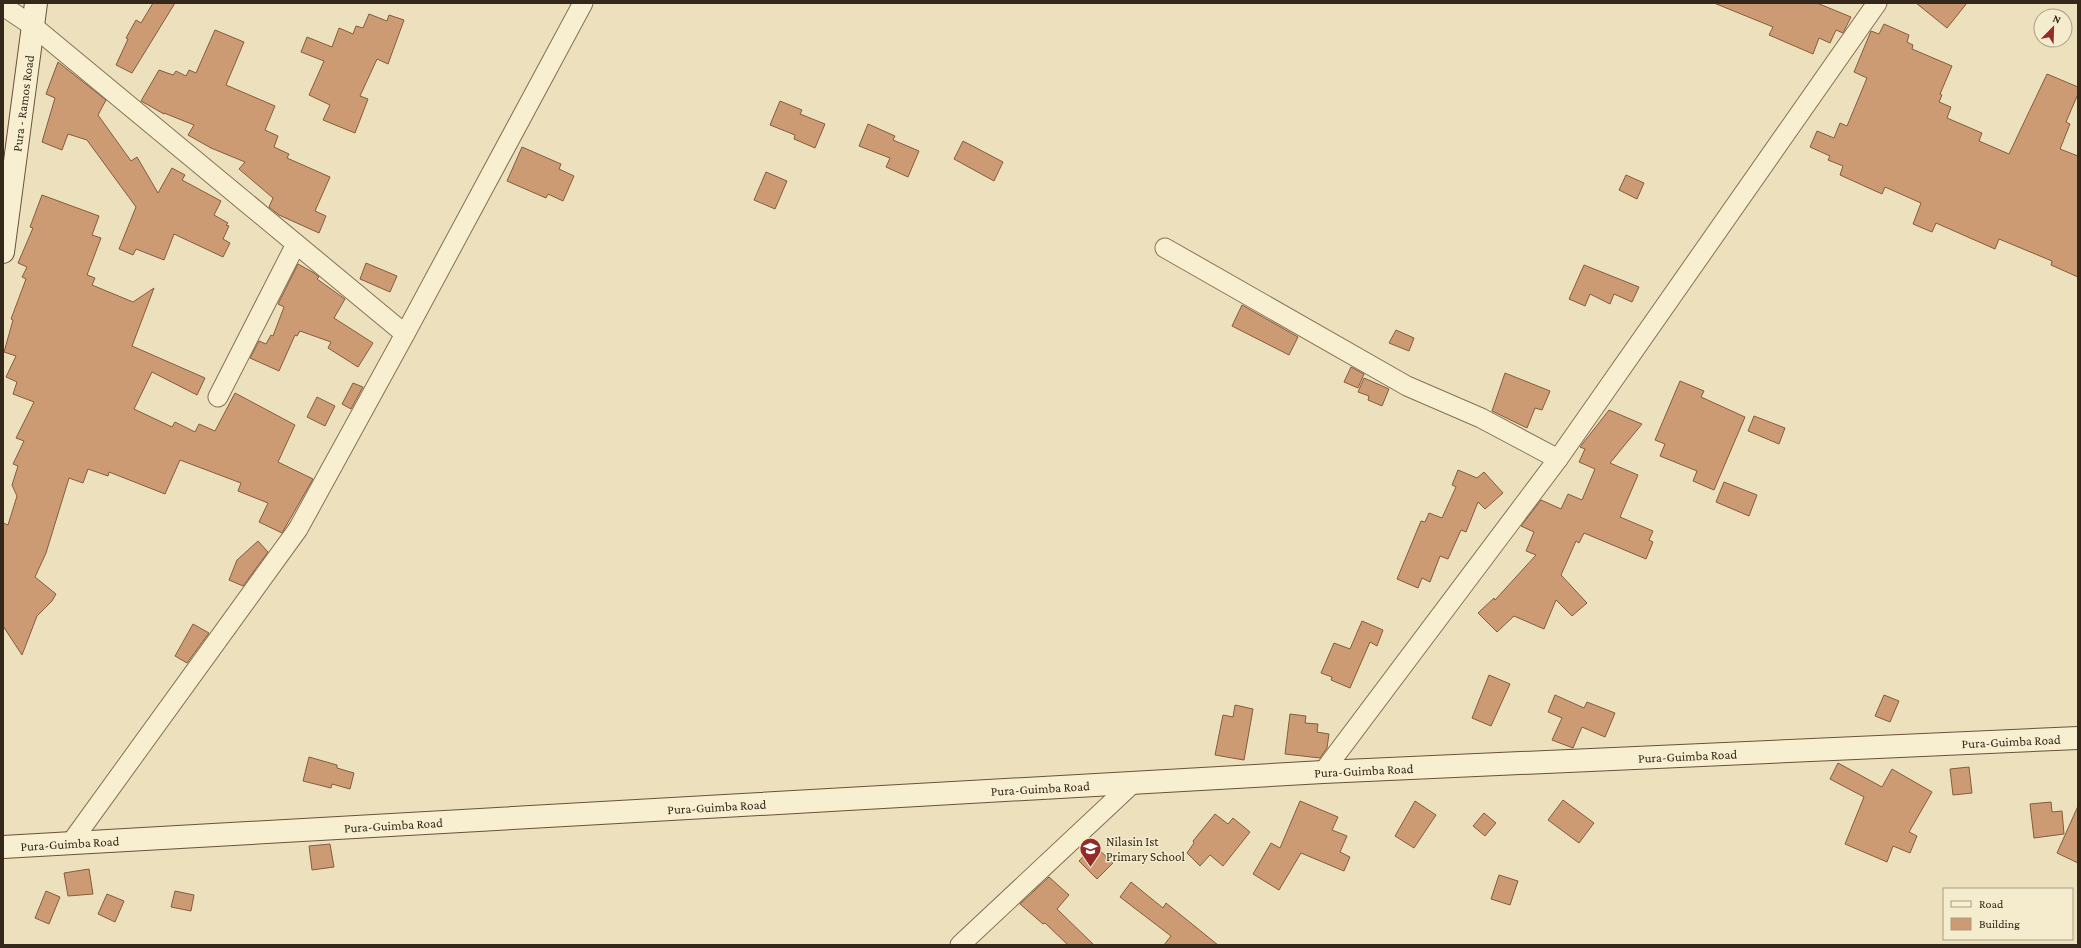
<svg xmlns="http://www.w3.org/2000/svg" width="2081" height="948" viewBox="0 0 2081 948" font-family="'Crimson Pro',serif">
<rect width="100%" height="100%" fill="#ede1bd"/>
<g fill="#cc9b73" stroke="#845c3d">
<polygon points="153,3 175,3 132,73 116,65 128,39 126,38 136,20 141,23"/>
<polygon points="1714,3 1817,3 1851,17 1843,33 1836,30 1830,43 1819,38 1813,54 1769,35 1773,27"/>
<polygon points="1916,3 1967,3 1947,28"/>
<polygon points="369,14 387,21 389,15 404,20 388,64 377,59 360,96 368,99 355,133 323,120 330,105 309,95 324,61 301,52 307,37 332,47 339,28 353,34 356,26 363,28"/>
<polygon points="1884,24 1909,35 1907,42 1913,45 1912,49 1952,66 1940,94 1942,95 1939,102 1951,107 1947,118 1982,133 1979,141 2009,154 2047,74 2078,87 2078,94 2066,122 2070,124 2060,149 2078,156 2078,277 2051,265 2052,261 1999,239 1995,249 1936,223 1932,232 1913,224 1921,203 1885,187 1882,194 1840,175 1843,166 1828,160 1830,156 1810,147 1817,131 1834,138 1840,123 1847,126 1867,78 1854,72 1871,31 1879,34"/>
<polygon points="215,30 244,42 226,85 275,106 265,130 278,136 274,147 289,154 287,158 330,177 315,211 326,216 319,233 279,215 269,207 273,198 239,169 245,162 211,148 188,135 194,125 164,113 164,114 141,101 159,70 173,75 176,71 186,76 189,70 196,73"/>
<polygon points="58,62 106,100 98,115 131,161 137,157 158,193 172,168 185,175 182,180 221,201 214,215 228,223 226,225 229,226 223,239 230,243 223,257 174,234 164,260 136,249 133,255 119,249 136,207 87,140 68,134 62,150 42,142 55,98 46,94"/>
<polygon points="780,101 802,110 800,114 825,124 815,148 794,139 795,135 770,125"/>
<polygon points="868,124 895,136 893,140 919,151 908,177 886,167 890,158 859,146"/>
<polygon points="963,141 1003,162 994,181 954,159"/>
<polygon points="522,147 561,164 559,169 574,176 563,201 548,194 546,198 507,181"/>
<polygon points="766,172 787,181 775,209 754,200"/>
<polygon points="1626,175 1644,183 1637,199 1619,190"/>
<polygon points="42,195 99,216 92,235 101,238 87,275 95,278 92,285 133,302 154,288 132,346 205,378 197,395 152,372 134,409 172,427 175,422 195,432 199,424 215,431 235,393 295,425 278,462 313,479 282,533 259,522 268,503 238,491 241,483 180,460 165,494 109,472 108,476 88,469 83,483 69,478 46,553 35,577 56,594 52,601 37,616 22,655 3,626 3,523 8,525 17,496 12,485 18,466 13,464 24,441 16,438 34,402 13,394 17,382 6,377 16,356 4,352 13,320 11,319 26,279 22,277 27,267 18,263 33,228 30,227"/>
<polygon points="366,263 397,276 390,292 360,279"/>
<polygon points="298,264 314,273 319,277 317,279 345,299 334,318 373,343 358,367 328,348 331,342 300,331 297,336 295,335 279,371 250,358 259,341 266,344 271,335 273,336 284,307 278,304"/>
<polygon points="1584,265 1639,287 1632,302 1614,294 1610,304 1590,294 1585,306 1569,299"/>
<polygon points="1242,305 1298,337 1289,355 1232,326"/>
<polygon points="1396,330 1414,338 1409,351 1389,343"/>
<polygon points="1351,367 1364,374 1358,388 1344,382"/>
<polygon points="1505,373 1550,391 1542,410 1535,408 1527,428 1492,411"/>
<polygon points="1364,378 1389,389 1382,406 1368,400 1369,396 1358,392"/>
<polygon points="1680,381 1704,391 1701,397 1745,417 1714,490 1693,481 1697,471 1660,456 1665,444 1655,440"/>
<polygon points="353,383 363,387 351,409 342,404"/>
<polygon points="317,397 335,406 325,426 307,417"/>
<polygon points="1609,410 1642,424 1610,463 1638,475 1620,517 1653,531 1649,540 1653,542 1646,559 1584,533 1579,543 1576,541 1561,575 1587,603 1572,616 1556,600 1544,629 1514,616 1497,632 1478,613 1494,598 1495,600 1536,555 1526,551 1534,532 1521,526 1541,500 1561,509 1568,494 1582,500 1595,469 1579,462 1585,449 1580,447"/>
<polygon points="1754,416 1785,428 1779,444 1748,431"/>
<polygon points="1458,470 1477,478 1484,472 1503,493 1485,509 1478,502 1466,532 1461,530 1448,559 1440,556 1430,582 1422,578 1418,588 1397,579 1421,521 1425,522 1429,513 1442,518 1456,487 1452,485"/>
<polygon points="1724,482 1757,495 1749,516 1716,502"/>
<polygon points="258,541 268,552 243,586 229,580 237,560"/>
<polygon points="1362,621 1383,630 1377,646 1370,642 1350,688 1331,680 1332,677 1321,673 1334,643 1350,649"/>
<polygon points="193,624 209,633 187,663 175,656"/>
<polygon points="1489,675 1510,684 1491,726 1472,718"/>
<polygon points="1555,695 1584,708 1587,702 1615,713 1605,737 1582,727 1573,748 1552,740 1562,718 1548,712"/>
<polygon points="1884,695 1899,701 1890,722 1875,716"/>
<polygon points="1235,705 1253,709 1244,760 1215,755 1223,715 1233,717"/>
<polygon points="1290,714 1306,716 1305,723 1318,724 1317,732 1329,734 1327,748 1320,758 1285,754"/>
<polygon points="309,757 337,765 337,768 354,773 350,789 332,784 331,788 303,781"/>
<polygon points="1838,763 1882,787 1892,769 1932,792 1909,832 1917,836 1910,853 1893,846 1887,862 1845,844 1864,797 1830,779"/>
<polygon points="1969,767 1972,793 1953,795 1950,769"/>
<polygon points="1563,800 1594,823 1579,843 1548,820"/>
<polygon points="1300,801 1338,817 1332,830 1347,836 1340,852 1350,857 1344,871 1301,853 1279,890 1253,874 1271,843 1280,848"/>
<polygon points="1415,801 1436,815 1414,848 1395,836"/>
<polygon points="2051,802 2052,812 2062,811 2064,834 2034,838 2030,804"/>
<polygon points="2078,806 2078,863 2057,853"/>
<polygon points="1484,813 1496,823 1485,836 1473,826"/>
<polygon points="1215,814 1228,824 1233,818 1250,832 1223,866 1210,855 1200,866 1187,853 1194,843 1193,841"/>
<polygon points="330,844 334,867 312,870 309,846"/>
<polygon points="1094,845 1113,863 1097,879 1079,861"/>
<polygon points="89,869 93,894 68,896 64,873"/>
<polygon points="1499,875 1518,881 1510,905 1491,899"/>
<polygon points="1049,877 1069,895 1057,909 1094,945 1068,945 1045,923 1043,924 1020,904"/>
<polygon points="1131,882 1163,908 1166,903 1218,945 1164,945 1171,936 1120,897"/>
<polygon points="46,891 60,897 49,924 35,918"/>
<polygon points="175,891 194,895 191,911 171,907"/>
<polygon points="107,894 124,901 115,922 98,914"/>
</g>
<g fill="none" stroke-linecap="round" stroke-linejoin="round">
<defs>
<g id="minor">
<polyline points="3,6 33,26 405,334"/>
<polyline points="1165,248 1407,386 1481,418 1558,459"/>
<polyline points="218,397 296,244"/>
<polyline points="1323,772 1558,459 1877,3"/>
<polyline points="70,844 298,529 405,334 583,3"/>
<polyline points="960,945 1134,782"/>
</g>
<g id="secondary">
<path id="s1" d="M3,252L36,3"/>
<path id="s2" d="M3,847L1323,772L2078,738"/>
</g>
</defs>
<use href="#minor" stroke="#857157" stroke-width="21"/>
<use href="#secondary" stroke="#67523a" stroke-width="24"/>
<use href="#minor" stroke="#f8eed0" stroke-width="19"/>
<use href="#secondary" stroke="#f8eed0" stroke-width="22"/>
</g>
<defs>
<symbol id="school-pin" viewBox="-11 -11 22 30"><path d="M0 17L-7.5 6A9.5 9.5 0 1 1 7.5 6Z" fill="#942b27" stroke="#f5ebcd"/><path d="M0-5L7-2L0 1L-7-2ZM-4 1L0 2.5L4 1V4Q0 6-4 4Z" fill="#fff"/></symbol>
</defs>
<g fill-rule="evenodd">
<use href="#school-pin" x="1078" y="836" width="25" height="34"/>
</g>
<g text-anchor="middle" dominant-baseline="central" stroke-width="3" stroke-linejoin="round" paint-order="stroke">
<g font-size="13" fill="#34281b" stroke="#f5ebcd">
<text stroke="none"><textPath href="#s1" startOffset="150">Pura - Ramos Road</textPath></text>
<text stroke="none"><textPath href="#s2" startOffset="2011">Pura-Guimba Road</textPath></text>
<text stroke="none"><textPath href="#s2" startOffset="1687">Pura-Guimba Road</textPath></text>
<text stroke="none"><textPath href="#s2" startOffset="1363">Pura-Guimba Road</textPath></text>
<text stroke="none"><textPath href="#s2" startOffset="1039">Pura-Guimba Road</textPath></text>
<text stroke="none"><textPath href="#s2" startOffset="715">Pura-Guimba Road</textPath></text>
<text stroke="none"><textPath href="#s2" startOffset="391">Pura-Guimba Road</textPath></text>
<text stroke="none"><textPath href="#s2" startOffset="67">Pura-Guimba Road</textPath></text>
</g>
<g font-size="13" fill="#34281b" stroke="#f5ebcd" text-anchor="start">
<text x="1106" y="841">Nilasin Ist<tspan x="1106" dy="15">Primary School</tspan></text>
</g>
</g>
<rect width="2081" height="948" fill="none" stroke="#34281b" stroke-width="8"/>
<rect x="1943" y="888" width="130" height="52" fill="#f5ebcd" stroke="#a89d86"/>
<rect x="1951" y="901" width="20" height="6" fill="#f8eed0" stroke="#a89d86"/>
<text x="1979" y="908" font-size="12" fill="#34281b">Road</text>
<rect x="1951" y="918" width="20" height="12" fill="#cc9b73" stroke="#a89d86"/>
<text x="1979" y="928" font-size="12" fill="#34281b">Building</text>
<g transform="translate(2053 28) rotate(23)"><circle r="19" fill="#f5ebcd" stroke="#a89d86"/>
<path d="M0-3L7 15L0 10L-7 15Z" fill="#942b27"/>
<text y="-6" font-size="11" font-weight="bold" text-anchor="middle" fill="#34281b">N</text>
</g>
</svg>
